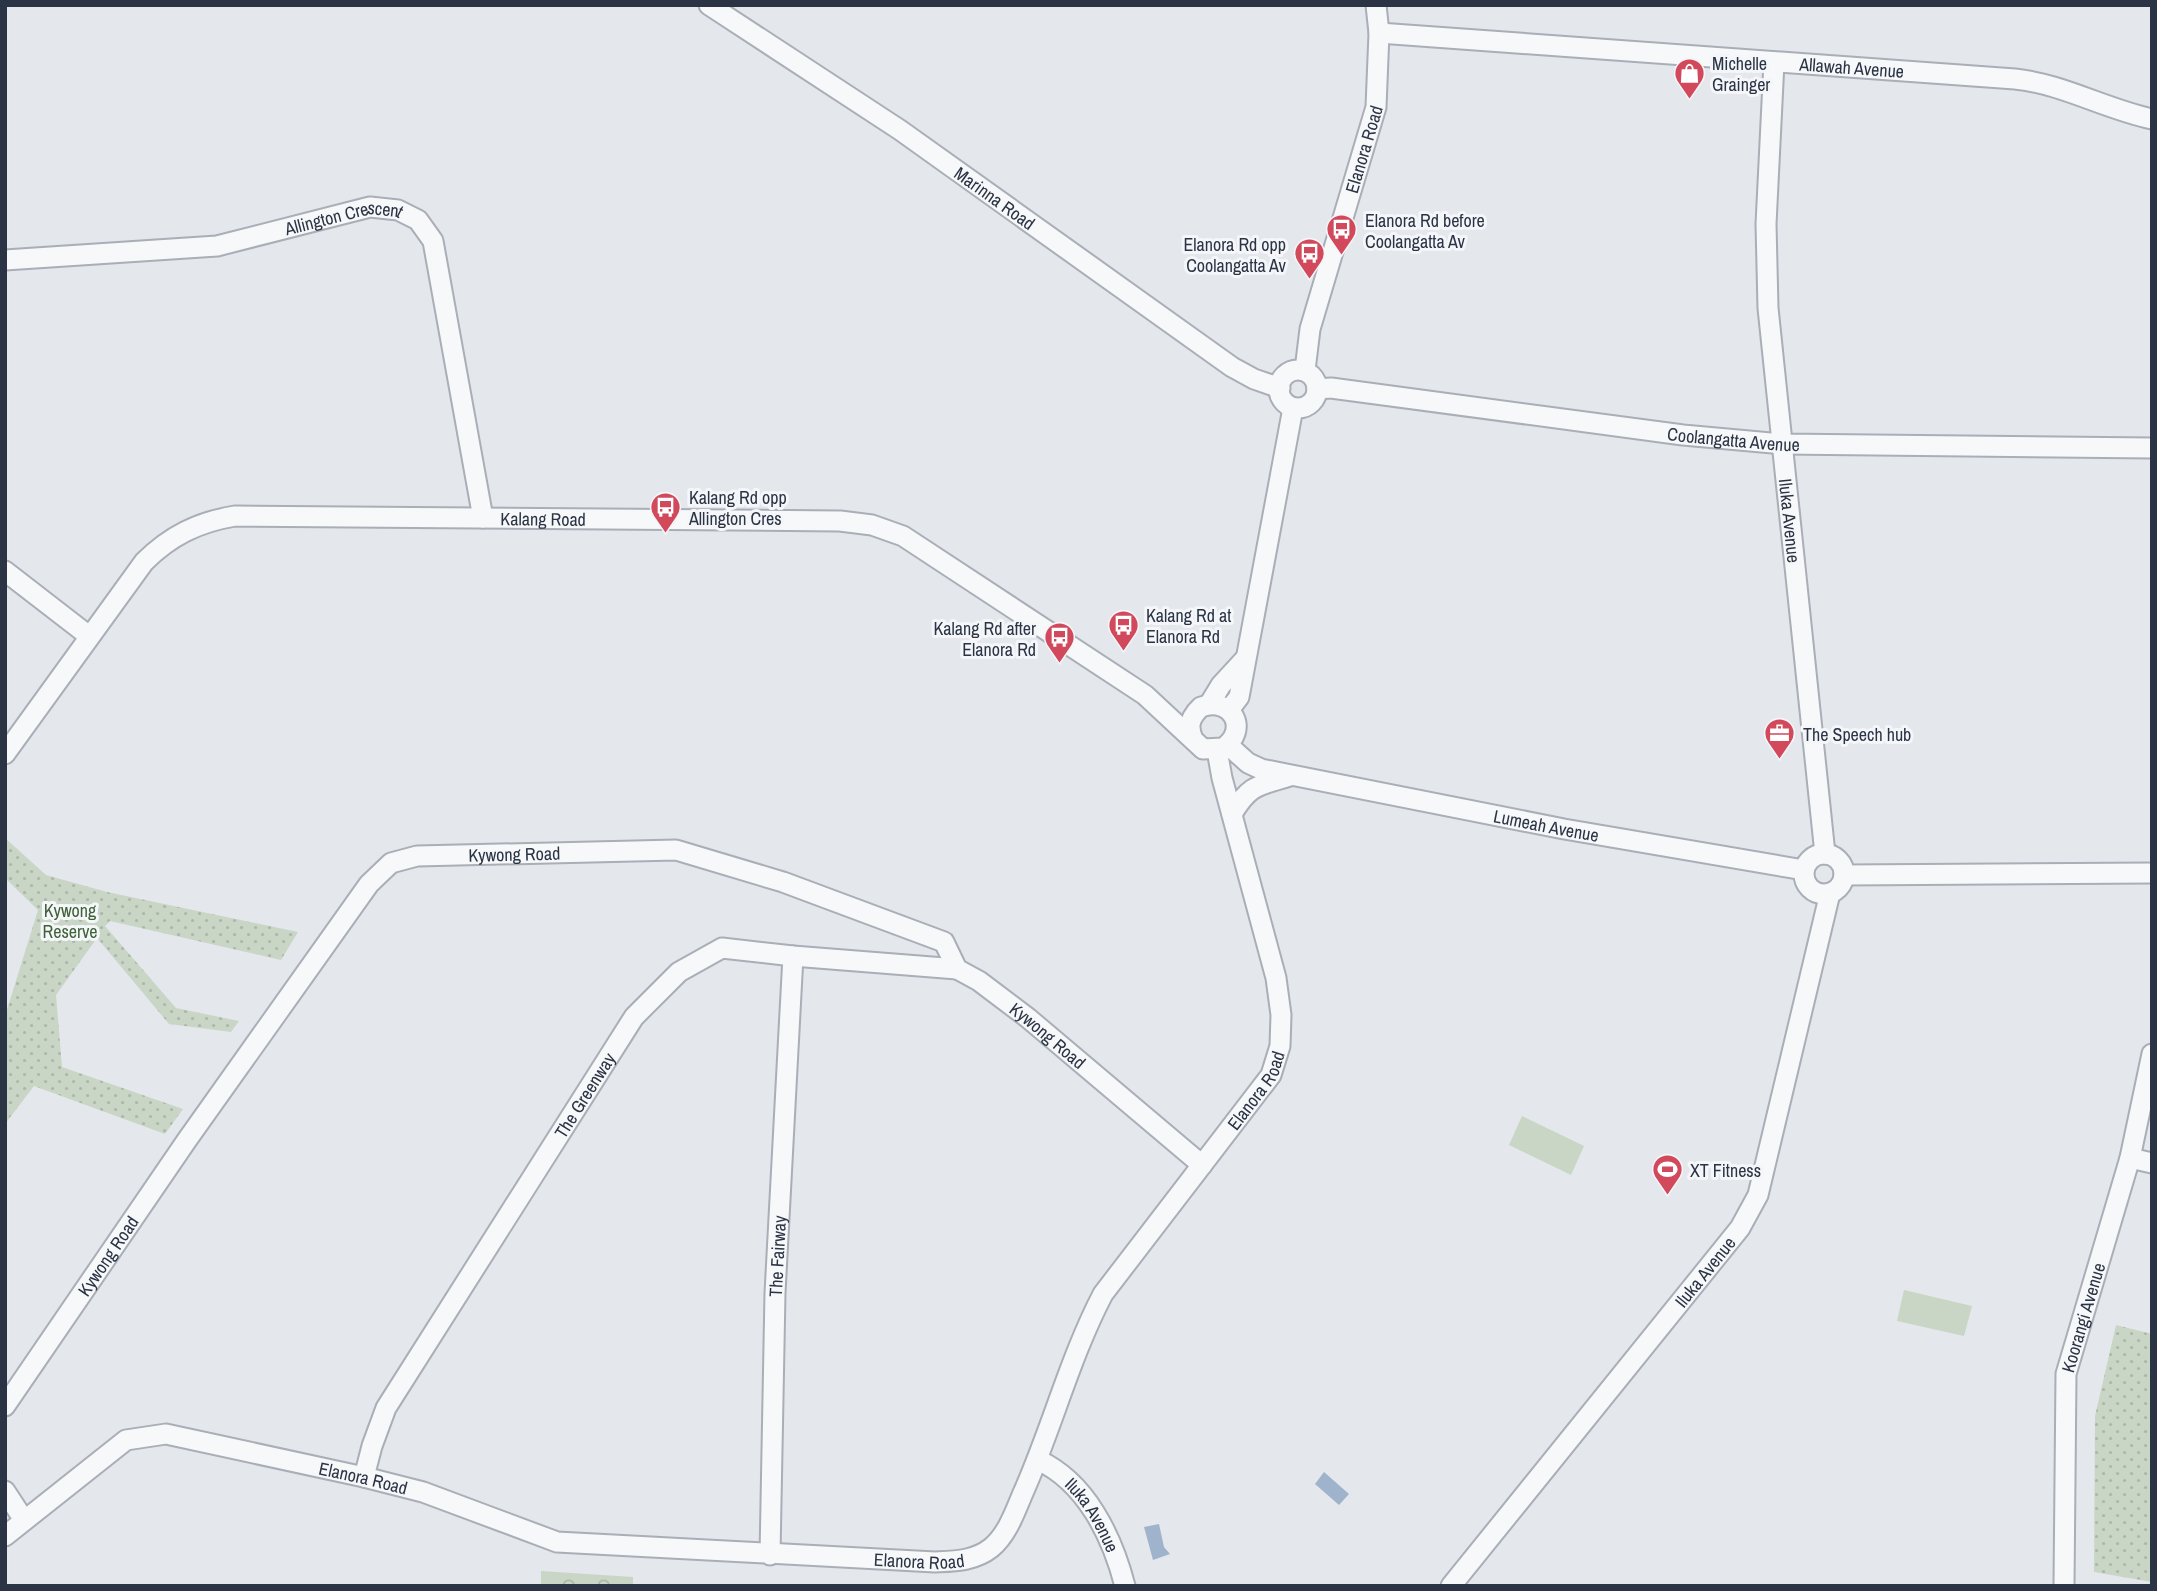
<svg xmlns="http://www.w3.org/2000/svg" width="2157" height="1591" viewBox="0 0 2157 1591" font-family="'Archivo Narrow',sans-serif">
<defs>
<pattern id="forest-crowns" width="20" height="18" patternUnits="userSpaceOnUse" patternTransform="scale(1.75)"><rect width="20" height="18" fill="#c9d6c5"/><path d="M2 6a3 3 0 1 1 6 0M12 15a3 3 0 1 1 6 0" fill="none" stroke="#adb8ab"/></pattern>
<pattern id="park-dots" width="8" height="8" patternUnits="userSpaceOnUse" patternTransform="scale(1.75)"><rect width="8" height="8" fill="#c9d6c5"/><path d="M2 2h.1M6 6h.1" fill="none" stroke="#adb8ab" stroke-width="1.8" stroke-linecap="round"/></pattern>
</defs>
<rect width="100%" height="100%" fill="#e4e7ec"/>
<g fill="#c9d6c5">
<polygon points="1522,1116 1584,1146 1571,1175 1509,1145"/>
<polygon points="1904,1290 1972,1306 1964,1336 1897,1321"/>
</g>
<polygon fill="url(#forest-crowns)" points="541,1571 633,1577 633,1586 541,1586"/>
<g fill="url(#park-dots)">
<polygon points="5,838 46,875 107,892 298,932 281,960 110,921 105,926 176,1008 239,1021 231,1032 169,1024 97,938 56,995 62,1067 183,1109 165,1134 34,1086 5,1124 5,1016 38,910 5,878"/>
<polygon points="2116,1325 2152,1334 2152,1582 2094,1572 2095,1416"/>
</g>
<g fill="#9fb4cc">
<polygon points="1324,1472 1349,1494 1339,1505 1315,1484"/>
<polygon points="1159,1524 1164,1547 1170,1554 1153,1560 1144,1527"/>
</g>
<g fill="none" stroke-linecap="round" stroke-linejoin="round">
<defs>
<g id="minor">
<path id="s1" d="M709,5L900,130L1232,367L1254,379L1280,388"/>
<path id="s2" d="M1379,33L2015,79C2063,84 2105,109 2152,119"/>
<path id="s3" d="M1774,62L1766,224L1768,308L1825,854"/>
<path id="s4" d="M5,260L217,246L370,207L398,210L418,220L433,241L483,518"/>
<path id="s5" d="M1305,370L1310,329L1376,107L1379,33L1376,5"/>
<circle cx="1298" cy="389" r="19"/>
<path id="s6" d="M1317,389L1331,388L1683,435L1782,444L2152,448"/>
<polyline points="5,571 89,636"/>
<polyline points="1210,703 1221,685 1245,659"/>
<polyline points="1229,710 1239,697 1293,408"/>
<path id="s7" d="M1228,745L1248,763L1261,769L1564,829L1804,870"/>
<path id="s8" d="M5,754L144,562C170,536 198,522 235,516L840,521L872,525L903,536L1145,695L1203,749L1223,748C1250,730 1232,696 1201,707C1190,717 1187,726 1193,739"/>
<path d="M1232,814C1250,784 1258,786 1290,776"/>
<circle cx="1824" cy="874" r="20"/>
<polyline points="1844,875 2152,873"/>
<polyline points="2130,1158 2152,1163"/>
<path id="s9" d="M5,1406L187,1140L369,884L391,863L417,856L676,850L783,882L944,942L957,969L979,981L1028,1018L1202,1165"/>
<path id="s10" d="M1038,1460C1086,1482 1112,1536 1125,1586"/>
<path id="s11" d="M364,1477L372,1446L386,1408L634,1017L679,972L722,948L793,956L957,969"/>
<polyline points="5,1491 24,1520"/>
<path id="s12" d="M5,1536L126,1440L166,1434L364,1477L423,1492L557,1542L935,1562C956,1561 974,1561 991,1548C1007,1535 1015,1512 1023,1493C1052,1428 1070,1357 1103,1294L1271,1075L1280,1046L1281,1015L1276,978L1222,778L1217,750"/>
<path id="s13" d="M770,1555L775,1293L793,956"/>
<path id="s14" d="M1451,1586L1740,1228L1758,1195L1830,893"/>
<path id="s15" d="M2064,1586L2066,1374L2130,1158L2152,1054"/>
</g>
</defs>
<use href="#minor" stroke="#a9aeb7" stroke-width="23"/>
<use href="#minor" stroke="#f7f8fa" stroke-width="19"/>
</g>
<defs>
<symbol id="shop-pin" viewBox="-11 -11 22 30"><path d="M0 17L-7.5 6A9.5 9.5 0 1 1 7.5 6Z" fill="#d1495b" stroke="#f4f6f9"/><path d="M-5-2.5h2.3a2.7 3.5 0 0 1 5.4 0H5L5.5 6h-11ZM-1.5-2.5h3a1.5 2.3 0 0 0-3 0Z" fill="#fff"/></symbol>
<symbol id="bus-pin" viewBox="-11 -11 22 30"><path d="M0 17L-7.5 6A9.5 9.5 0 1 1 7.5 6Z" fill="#d1495b" stroke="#f4f6f9"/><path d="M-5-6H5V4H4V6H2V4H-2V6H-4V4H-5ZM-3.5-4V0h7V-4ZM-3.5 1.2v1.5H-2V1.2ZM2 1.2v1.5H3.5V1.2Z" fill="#fff"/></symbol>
<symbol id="office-pin" viewBox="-11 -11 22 30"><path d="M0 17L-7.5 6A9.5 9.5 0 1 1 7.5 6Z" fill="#d1495b" stroke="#f4f6f9"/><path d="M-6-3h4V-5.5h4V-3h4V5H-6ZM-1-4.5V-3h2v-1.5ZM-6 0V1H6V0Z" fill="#fff"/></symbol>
<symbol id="stadium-pin" viewBox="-11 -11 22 30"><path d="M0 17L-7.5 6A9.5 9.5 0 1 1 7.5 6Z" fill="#d1495b" stroke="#f4f6f9"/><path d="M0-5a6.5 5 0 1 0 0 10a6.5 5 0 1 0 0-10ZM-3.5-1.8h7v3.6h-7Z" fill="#fff"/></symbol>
</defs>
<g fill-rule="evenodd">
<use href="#shop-pin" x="1672" y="56" width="35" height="47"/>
<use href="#bus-pin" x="1324" y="212" width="35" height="47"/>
<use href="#bus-pin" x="1292" y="236" width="35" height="47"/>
<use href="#bus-pin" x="648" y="490" width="35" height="47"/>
<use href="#bus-pin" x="1106" y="608" width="35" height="47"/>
<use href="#bus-pin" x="1042" y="620" width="35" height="47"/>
<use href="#office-pin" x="1762" y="716" width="35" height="47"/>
<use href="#stadium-pin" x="1650" y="1152" width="35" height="47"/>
</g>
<g text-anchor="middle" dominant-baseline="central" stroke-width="6" stroke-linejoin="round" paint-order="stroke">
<g font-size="18" fill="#2b3445" stroke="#f4f6f9" text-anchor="start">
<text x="1712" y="63">Michelle<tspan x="1712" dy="21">Grainger</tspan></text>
<text x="1365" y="220">Elanora Rd before<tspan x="1365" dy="21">Coolangatta Av</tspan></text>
<text x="1286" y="244" text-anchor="end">Elanora Rd opp<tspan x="1286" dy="21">Coolangatta Av</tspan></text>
<text x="689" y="497">Kalang Rd opp<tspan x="689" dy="21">Allington Cres</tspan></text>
<text x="1146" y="615">Kalang Rd at<tspan x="1146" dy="21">Elanora Rd</tspan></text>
<text x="1036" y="628" text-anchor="end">Kalang Rd after<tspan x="1036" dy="21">Elanora Rd</tspan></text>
<text x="1803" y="734">The Speech hub</text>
<text x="1690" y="1170">XT Fitness</text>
</g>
<g font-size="18" fill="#2b3445" stroke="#f4f6f9">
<text stroke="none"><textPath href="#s2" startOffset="474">Allawah Avenue</textPath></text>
<text stroke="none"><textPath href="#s5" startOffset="229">Elanora Road</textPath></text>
<text stroke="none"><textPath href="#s1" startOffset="345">Marinna Road</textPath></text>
<text stroke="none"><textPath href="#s4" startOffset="343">Allington Crescent</textPath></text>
<text stroke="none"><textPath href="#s6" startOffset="420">Coolangatta Avenue</textPath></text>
<text stroke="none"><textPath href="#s8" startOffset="649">Kalang Road</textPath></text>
<text stroke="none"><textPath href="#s3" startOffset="460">Iluka Avenue</textPath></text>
<text stroke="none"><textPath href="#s7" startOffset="332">Lumeah Avenue</textPath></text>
<text stroke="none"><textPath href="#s9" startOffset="791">Kywong Road</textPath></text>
<text stroke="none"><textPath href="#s9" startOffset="1379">Kywong Road</textPath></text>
<text stroke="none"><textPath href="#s12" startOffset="1573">Elanora Road</textPath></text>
<text stroke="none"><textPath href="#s11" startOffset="443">The Greenway</textPath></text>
<text stroke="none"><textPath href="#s13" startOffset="299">The Fairway</textPath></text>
<text stroke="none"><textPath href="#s9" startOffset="182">Kywong Road</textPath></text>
<text stroke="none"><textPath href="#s14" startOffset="404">Iluka Avenue</textPath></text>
<text stroke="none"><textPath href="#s15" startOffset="271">Koorangi Avenue</textPath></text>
<text stroke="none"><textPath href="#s12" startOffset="397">Elanora Road</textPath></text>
<text stroke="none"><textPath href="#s10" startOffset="79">Iluka Avenue</textPath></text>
<text stroke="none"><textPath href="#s12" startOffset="964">Elanora Road</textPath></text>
</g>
<g font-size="18" fill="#3f6138" stroke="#f4f6f9">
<text x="70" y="910">Kywong<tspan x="70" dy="21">Reserve</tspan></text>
</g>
</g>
<rect width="2157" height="1591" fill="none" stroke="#2b3445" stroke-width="14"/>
</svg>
